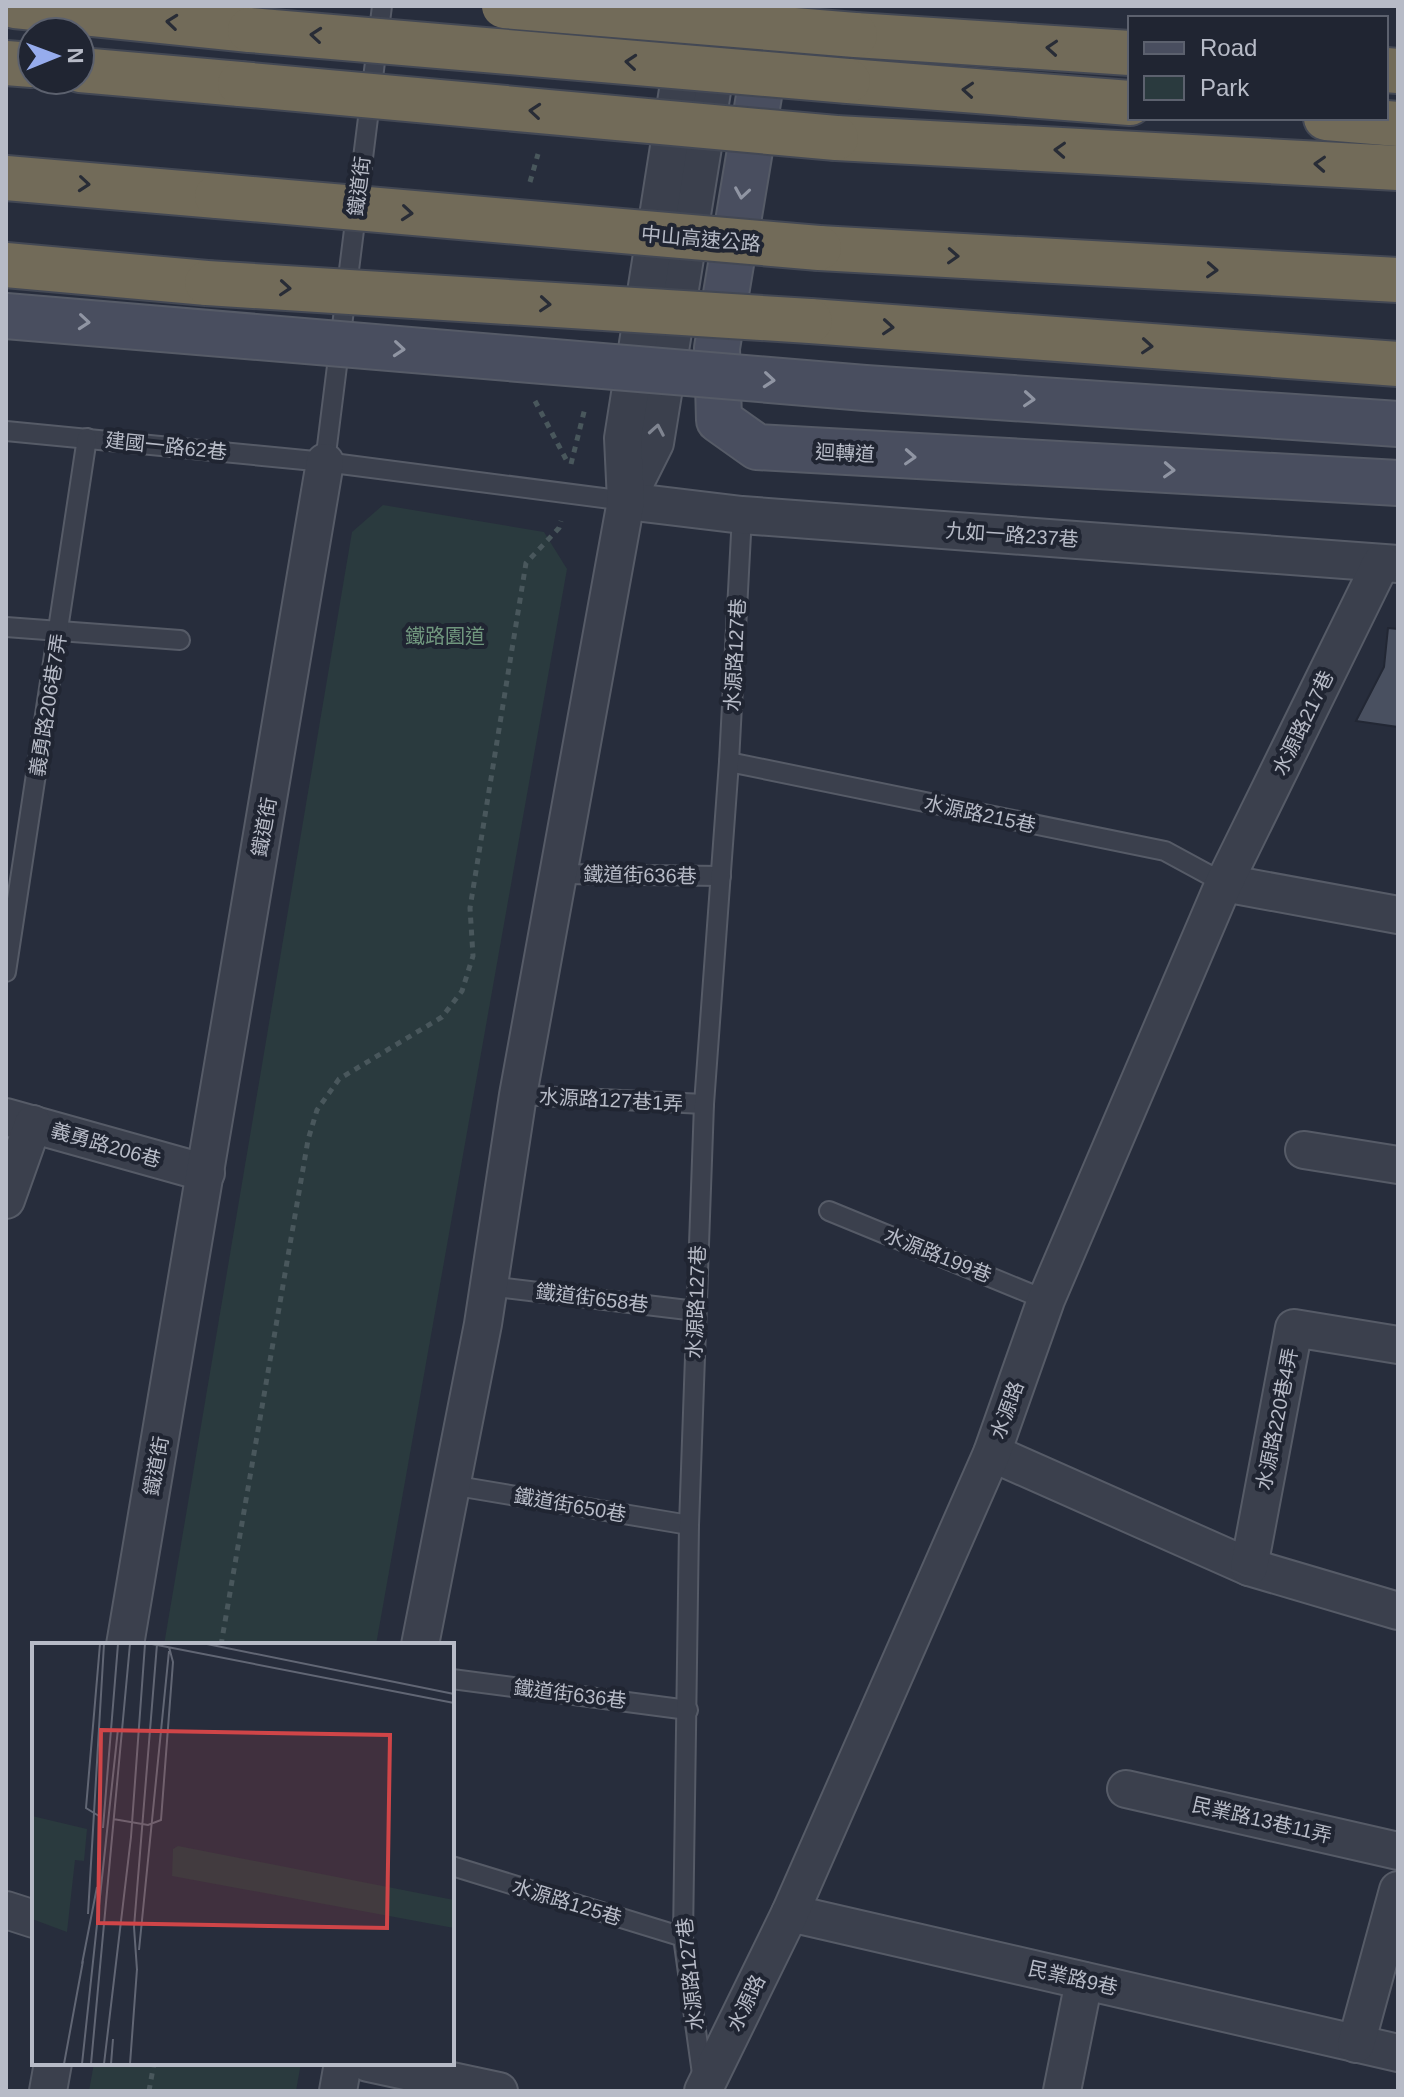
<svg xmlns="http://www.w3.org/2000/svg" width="1404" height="2097" viewBox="0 0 1404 2097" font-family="Arial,'Noto Sans TC',sans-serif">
<rect width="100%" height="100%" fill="#272d3c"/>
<g fill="#2a3a3e">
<polygon points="383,505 544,532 567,569 376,1645 164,1645 352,532"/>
<polygon points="94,2063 301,2063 296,2091 89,2091"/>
</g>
<polygon fill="#495060" stroke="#222734" stroke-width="2" points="1388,628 1398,629 1398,727 1356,721 1384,667"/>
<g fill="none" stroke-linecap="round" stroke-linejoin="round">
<defs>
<g id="lane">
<polyline points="6,431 325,462 626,501"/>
<polyline points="325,462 382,6"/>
<polyline points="6,627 180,640"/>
<polyline points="729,762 1165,851 1224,883"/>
<polyline points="559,874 721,876"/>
<polyline points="6,972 87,438"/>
<polyline points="518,1095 704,1104"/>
<polyline points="829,1211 1046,1300"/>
<polyline points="488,1286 696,1311"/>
<polyline points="451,1485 689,1525"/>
<polyline points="452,1679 688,1710"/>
<polyline points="452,1866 683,1937"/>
<polyline points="703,2081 683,1937 689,1525 704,1104 729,762 742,515"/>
</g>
<g id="street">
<polyline points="627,499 655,443 720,42"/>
<polyline points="626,501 742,515 1398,564"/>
<polyline points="1224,883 1398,915"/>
<polyline points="6,1117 206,1173"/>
<polyline points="1304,1150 1398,1165"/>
<polyline points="6,1200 33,1124"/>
<polyline points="992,1453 1249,1567 1398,1611"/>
<polyline points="1249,1567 1294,1328 1398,1345"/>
<polyline points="125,1645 325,462"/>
<polyline points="420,1645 483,1324 518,1095 626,501 623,438 686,39"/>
<polyline points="1126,1789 1398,1851"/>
<polyline points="6,1910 34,1919"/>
<polyline points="790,1913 1398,2053"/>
<polyline points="1356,2044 1398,1890"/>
<polyline points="368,2063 499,2091"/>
<polyline points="48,2091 53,2063"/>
<polyline points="338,2091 343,2063"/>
<polyline points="703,2091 790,1913 992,1453 1046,1300 1224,883 1381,563"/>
<polyline points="1062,2091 1084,1981"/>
</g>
<polyline id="secondary" points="774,6 717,348 719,420 757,447 1398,483"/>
<g id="highway">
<polyline points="15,6 250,30"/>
<polyline points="855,35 1130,53"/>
<polyline points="6,63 32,65"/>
<polyline points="80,70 240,84"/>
<polyline points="1386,70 1398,71"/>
<polyline points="848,81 1130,103"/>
<polyline points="1326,118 1398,124"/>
<polyline points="836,138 1398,168"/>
<polyline points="6,178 217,196"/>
<polyline points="819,248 1398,280"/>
<polyline points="6,265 207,283"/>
<polyline points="810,321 1398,364"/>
</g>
</defs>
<use href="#lane" stroke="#565b67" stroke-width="22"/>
<use href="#street" stroke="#565b67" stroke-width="40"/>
<use href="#secondary" stroke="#565b67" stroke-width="48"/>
<use href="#highway" stroke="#434854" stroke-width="48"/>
<g stroke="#49575c" stroke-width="5" stroke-dasharray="6 6" stroke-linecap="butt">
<polyline points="530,182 538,154"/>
<polyline points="535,401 568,463"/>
<polyline points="571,464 585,408"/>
<polyline points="221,1645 308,1140 317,1110 339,1079 442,1017 462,991 473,956 470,908 526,563 559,528 561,521"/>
<polyline points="149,2091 154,2063"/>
</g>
<use href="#lane" stroke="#3b404d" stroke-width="18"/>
<use href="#street" stroke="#3b404d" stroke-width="36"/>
<use href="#secondary" stroke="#494e5f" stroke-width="44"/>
<use href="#highway" stroke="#726b59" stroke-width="44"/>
<defs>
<polyline id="secondary-bridge" points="6,316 865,388 1398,424"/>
<g id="highway-bridge">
<polyline points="504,6 855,35"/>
<polyline points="250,30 848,81"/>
<polyline points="240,84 836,138"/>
<polyline points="217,196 819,248"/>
<polyline points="207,283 810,321"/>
</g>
</defs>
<use href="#secondary-bridge" stroke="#565b67" stroke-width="48" stroke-linecap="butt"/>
<use href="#highway-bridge" stroke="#434854" stroke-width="48" stroke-linecap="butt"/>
<use href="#secondary-bridge" stroke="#494e5f" stroke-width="44"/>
<use href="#highway-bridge" stroke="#726b59" stroke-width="44"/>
</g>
<defs><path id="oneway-chevron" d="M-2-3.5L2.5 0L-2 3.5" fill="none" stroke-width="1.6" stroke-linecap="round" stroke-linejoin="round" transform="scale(2)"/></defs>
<g stroke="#282c36">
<use href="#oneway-chevron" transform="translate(172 22) rotate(-174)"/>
<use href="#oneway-chevron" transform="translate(316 35) rotate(-175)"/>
<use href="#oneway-chevron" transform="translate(1052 48) rotate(-176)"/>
<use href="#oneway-chevron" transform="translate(631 62) rotate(-175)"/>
<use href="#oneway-chevron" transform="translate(968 90) rotate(-176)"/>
<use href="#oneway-chevron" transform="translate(535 111) rotate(-175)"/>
<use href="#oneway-chevron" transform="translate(1060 150) rotate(-177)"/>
<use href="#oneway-chevron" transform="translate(1320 164) rotate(-177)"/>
<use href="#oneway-chevron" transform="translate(84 184) rotate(5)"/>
<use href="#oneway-chevron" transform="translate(407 213) rotate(5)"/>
<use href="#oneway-chevron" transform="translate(953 256) rotate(3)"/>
<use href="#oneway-chevron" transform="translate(1212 270) rotate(3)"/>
<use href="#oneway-chevron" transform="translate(285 288) rotate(4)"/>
<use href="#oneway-chevron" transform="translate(545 304) rotate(4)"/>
<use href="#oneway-chevron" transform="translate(888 327) rotate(4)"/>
<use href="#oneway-chevron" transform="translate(1147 346) rotate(4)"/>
</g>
<g stroke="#9095a3">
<use href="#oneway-chevron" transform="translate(742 193) rotate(99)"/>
<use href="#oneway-chevron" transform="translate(84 322) rotate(5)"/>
<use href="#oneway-chevron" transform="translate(399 349) rotate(5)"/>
<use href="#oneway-chevron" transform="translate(769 380) rotate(5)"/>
<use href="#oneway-chevron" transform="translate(1029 399) rotate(4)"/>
<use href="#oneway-chevron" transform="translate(910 457) rotate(3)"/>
<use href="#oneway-chevron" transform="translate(1169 470) rotate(3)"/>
</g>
<use stroke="#7f8490" href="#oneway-chevron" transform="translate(657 430) rotate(-80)"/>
<g text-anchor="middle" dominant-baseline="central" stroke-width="8" stroke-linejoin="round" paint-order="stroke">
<g font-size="20" fill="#b7bbc7" stroke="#202532">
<text transform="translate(359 186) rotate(-83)">鐵道街</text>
<text transform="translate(701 239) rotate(5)">中山高速公路</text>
<text transform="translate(166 446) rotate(6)">建國一路62巷</text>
<text transform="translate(845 453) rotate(3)">迴轉道</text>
<text transform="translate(1012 535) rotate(4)">九如一路237巷</text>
<text transform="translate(735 655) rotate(-87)">水源路127巷</text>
<text transform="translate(48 705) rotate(-81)">義勇路206巷7弄</text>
<text transform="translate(1303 723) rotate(-64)">水源路217巷</text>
<text transform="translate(980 814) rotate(12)">水源路215巷</text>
<text transform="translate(264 827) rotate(-80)">鐵道街</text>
<text transform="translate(640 875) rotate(1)">鐵道街636巷</text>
<text transform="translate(611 1100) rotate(3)">水源路127巷1弄</text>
<text transform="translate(106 1145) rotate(16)">義勇路206巷</text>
<text transform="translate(938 1255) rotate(22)">水源路199巷</text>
<text transform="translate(592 1298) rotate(7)">鐵道街658巷</text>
<text transform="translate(696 1302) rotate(-88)">水源路127巷</text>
<text transform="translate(1007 1410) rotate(-70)">水源路</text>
<text transform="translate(1277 1419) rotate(-79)">水源路220巷4弄</text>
<text transform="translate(156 1466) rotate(-80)">鐵道街</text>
<text transform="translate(570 1505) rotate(10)">鐵道街650巷</text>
<text transform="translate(570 1694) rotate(7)">鐵道街636巷</text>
<text transform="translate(1262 1820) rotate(13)">民業路13巷11弄</text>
<text transform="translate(567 1902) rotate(17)">水源路125巷</text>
<text transform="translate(690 1974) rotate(-96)">水源路127巷</text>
<text transform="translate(1073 1978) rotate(13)">民業路9巷</text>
<text transform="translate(746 2003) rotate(-64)">水源路</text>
</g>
<g font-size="20" fill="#70967e" stroke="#202532">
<text x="445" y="636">鐵路園道</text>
</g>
</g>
<g transform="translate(32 1643)">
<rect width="422" height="422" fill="#272d3c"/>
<path d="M0,173L55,186L52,218L43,217L35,289L0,276ZM146,203L422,257V285L140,233L141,206Z" fill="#2a3a3e"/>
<path fill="none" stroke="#616674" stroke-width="2" d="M120,1L422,60M175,1L422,51M67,173L54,165L68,1M81,176L116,182L129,177L141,19L137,4M71,185L86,1M56,271L72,1M107,307L137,8M50,321L65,244M105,327L102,284L125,1M32,421L51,318M50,421L86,86M59,421L98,1M72,421L99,194L113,1M79,421L81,396M98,421L105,326"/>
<path fill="#d04548" fill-opacity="0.15" stroke="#d04548" stroke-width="4" d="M69,87L358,92L355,285L66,280Z"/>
<rect width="422" height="422" fill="none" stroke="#b7bbc7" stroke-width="4"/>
</g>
<rect width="1404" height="2097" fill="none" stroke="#b7bbc7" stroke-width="16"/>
<rect x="1128" y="16" width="260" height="104" fill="#202532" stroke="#5c616e" stroke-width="2"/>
<rect x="1144" y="42" width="40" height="12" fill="#494e5f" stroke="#5c616e" stroke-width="2"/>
<text x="1200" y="56" font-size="24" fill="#b7bbc7">Road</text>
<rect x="1144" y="76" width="40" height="24" fill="#2a3a3e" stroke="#5c616e" stroke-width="2"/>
<text x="1200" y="96" font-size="24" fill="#b7bbc7">Park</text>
<g transform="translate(56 56) rotate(89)"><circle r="38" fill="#202532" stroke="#5c616e" stroke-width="2"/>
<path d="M0-6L14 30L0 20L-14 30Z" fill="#96aced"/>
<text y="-12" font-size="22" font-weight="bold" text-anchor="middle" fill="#b7bbc7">N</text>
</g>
</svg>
